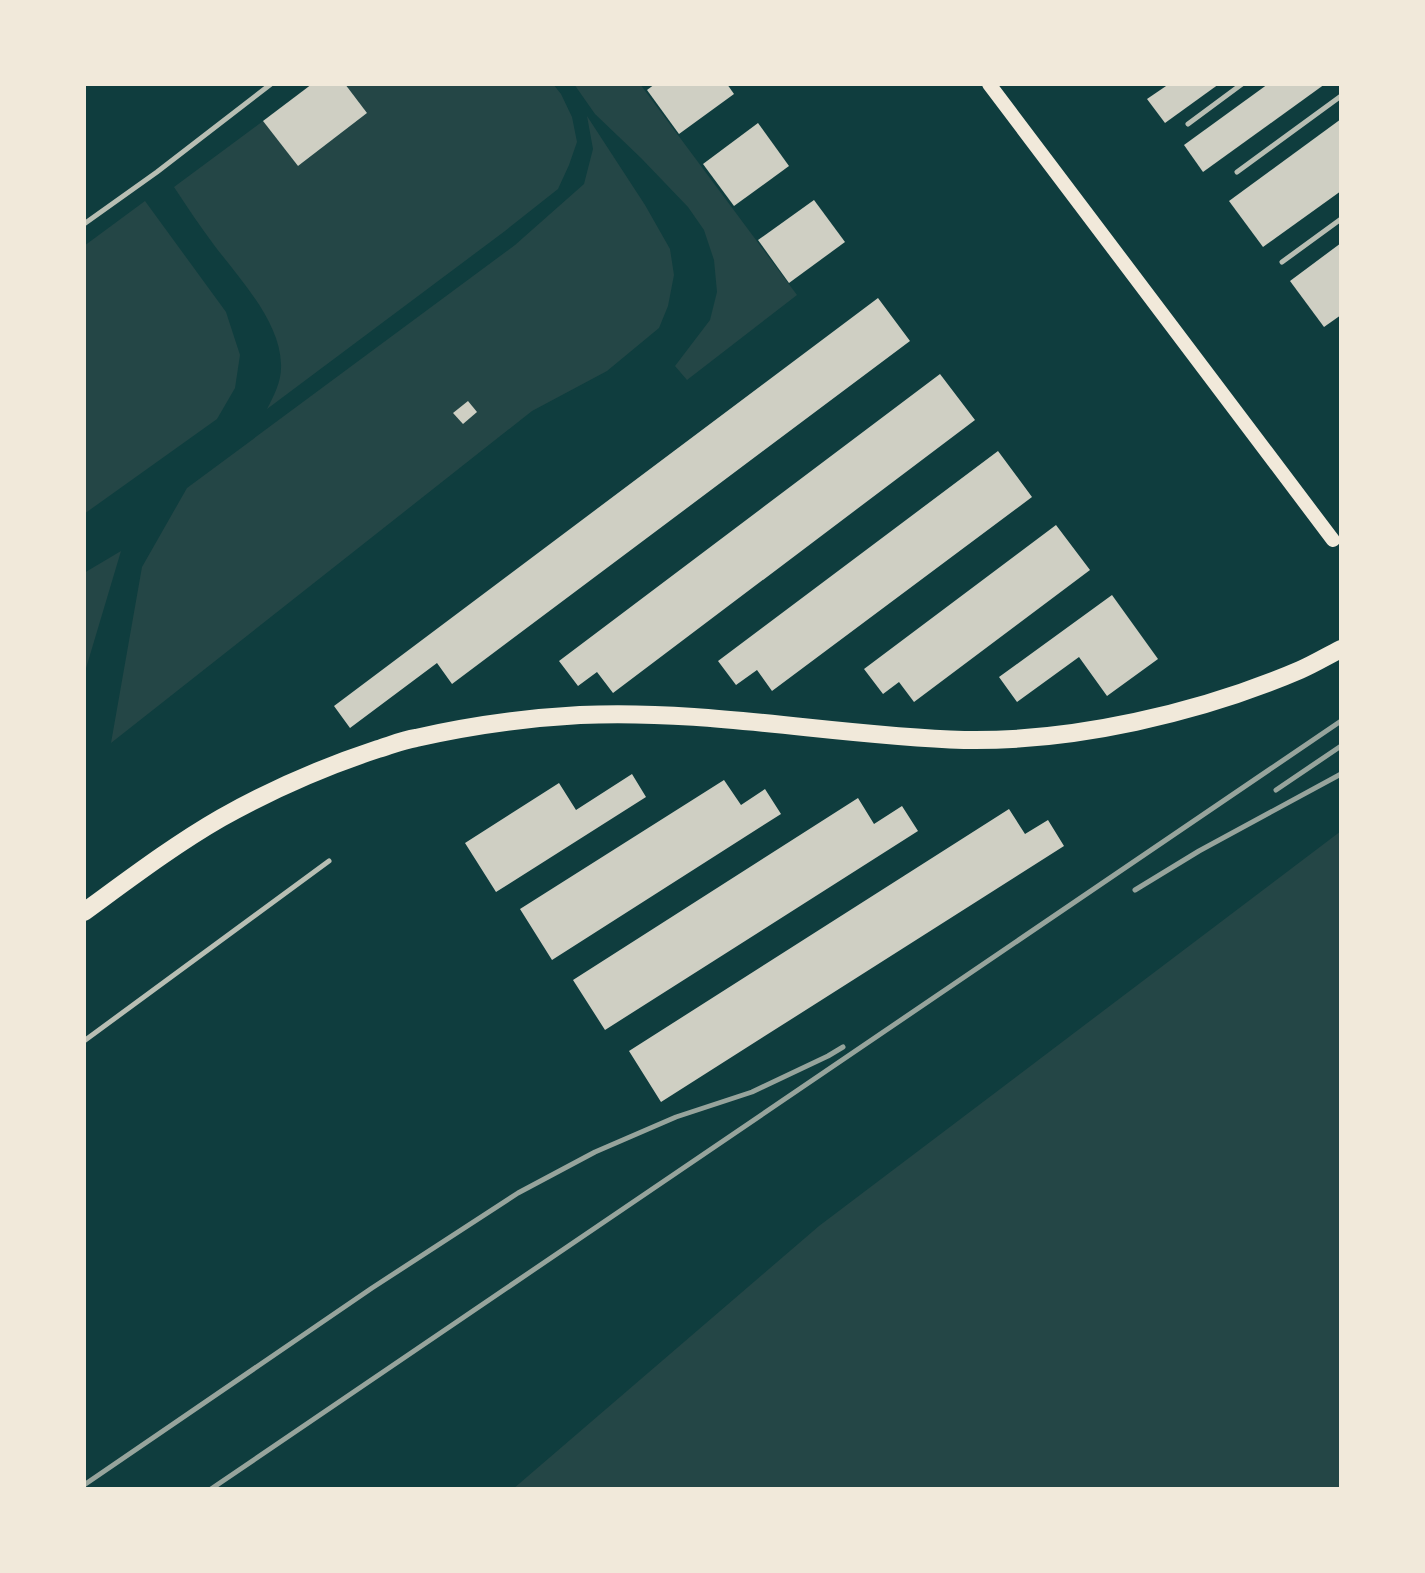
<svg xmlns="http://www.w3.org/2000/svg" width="1425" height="1573" viewBox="0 0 1425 1573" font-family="Lato,sans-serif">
<rect width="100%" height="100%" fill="#0f3d3e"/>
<g fill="#244646">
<path d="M345,84H553L561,94L572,117L577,142L569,165L558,189L505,231L267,409C274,395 282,381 281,364C280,321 239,278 214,245C200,226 187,207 174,187L263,121L298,166L367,113Z"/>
<polygon points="574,84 640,84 797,295 687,380 675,366 710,320 717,292 714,260 704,230 688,207 641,158 595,114"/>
<polygon points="587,116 645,205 670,249 674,275 668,306 659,328 607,371 532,411 111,743 142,567 187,488 515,245 584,184 593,149"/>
<polygon points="145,201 226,312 240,355 235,388 217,419 84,514 84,246"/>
<polygon points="121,551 84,675 84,573"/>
<polygon points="1341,831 1341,1489 513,1489 819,1226"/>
</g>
<g fill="#cfcfc3">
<polygon points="312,84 345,84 367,113 298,166 263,121"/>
<polygon points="655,84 727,84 734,94 679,134 647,90"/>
<polygon points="1169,84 1219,84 1165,123 1147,99"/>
<polygon points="1268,84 1325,84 1203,172 1184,145"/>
<polygon points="1341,119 1341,191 1263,247 1229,201"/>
<polygon points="758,123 789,166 734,206 703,164"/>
<polygon points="814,200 845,242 789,283 758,240"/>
<polygon points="1341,243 1341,315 1324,327 1290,281"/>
<polygon points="878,298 910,341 452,684 437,663 350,728 334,706"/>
<polygon points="940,374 975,420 613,693 597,672 578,686 559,661"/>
<polygon points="468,401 477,412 463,424 453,413"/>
<polygon points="998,451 1032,497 772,691 757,670 736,685 718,661"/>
<polygon points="1056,525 1090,570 914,702 899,682 883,694 864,669"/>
<polygon points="1112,595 1158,659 1107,696 1079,657 1017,702 999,677"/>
<polygon points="632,774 646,797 496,892 465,843 559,783 576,810"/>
<polygon points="724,780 741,805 765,789 781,814 552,960 520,909"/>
<polygon points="858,798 874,824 902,806 918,831 605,1030 573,980"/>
<polygon points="1009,809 1025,834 1048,820 1064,846 661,1102 629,1051"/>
</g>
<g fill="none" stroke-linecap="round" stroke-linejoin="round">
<g stroke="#b8beb3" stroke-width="5">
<polyline points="1188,124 1242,84"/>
<polyline points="1237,172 1341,96"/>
<polyline points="84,224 157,172 271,84"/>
<polyline points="1282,262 1341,219"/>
<polyline points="84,1041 329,861"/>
</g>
<polyline stroke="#f1e9da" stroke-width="14" points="989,84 1333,540"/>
<path stroke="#f1e9da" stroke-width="18" d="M84,912C128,880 174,845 221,818C271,790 323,767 378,749C391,745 403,740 416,738C469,726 526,718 580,715C709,709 836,736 964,740C1073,742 1200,713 1300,670C1314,664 1327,656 1341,649"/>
<g stroke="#97a49c" stroke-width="5">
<polyline points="1276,790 1341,746"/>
<polyline points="1135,890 1199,851 1341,774"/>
<polyline points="84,1485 372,1288 518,1193 595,1152 676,1117 752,1092 828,1056 843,1047"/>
<polyline points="211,1489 1341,721"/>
</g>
</g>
<rect width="1425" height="1573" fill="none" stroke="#f1e9da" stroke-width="172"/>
</svg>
